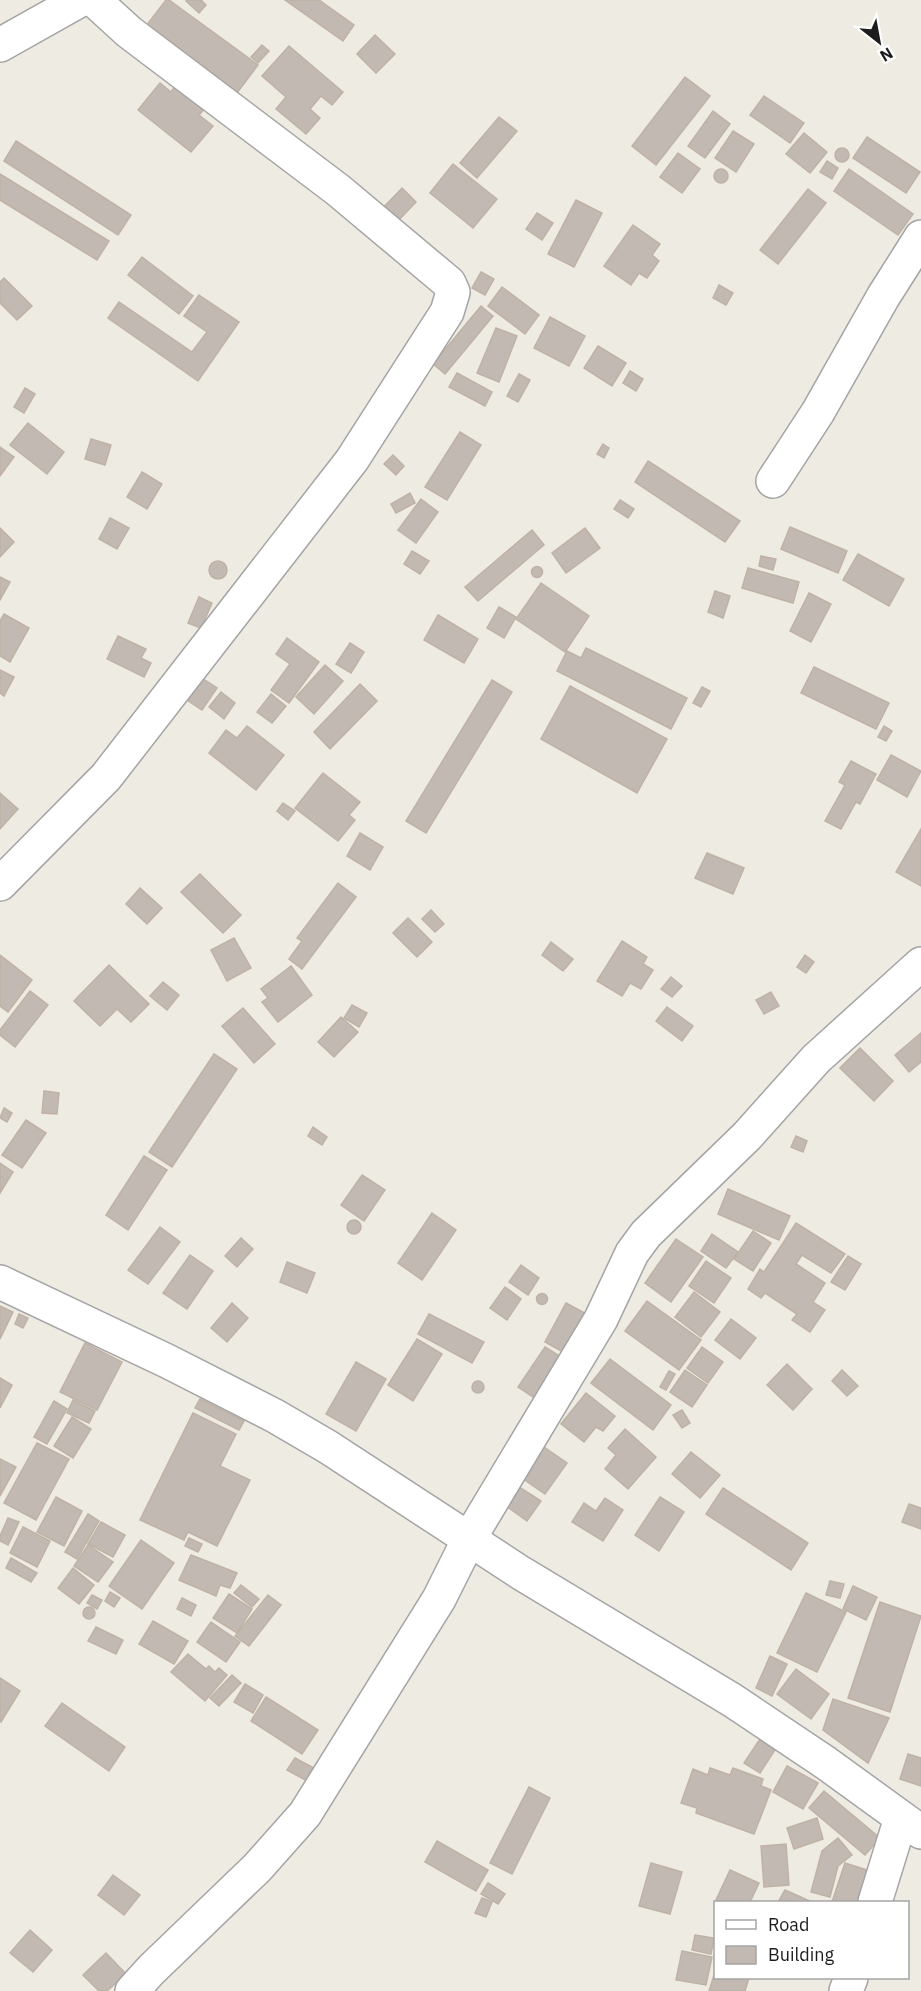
<svg xmlns="http://www.w3.org/2000/svg" width="921" height="1991" viewBox="0 0 921 1991" font-family="'IBM Plex Sans',sans-serif">
<rect width="100%" height="100%" fill="#eeebe3"/>
<g fill="#c2bab2" stroke="#bfb2a5" stroke-width="1.5">
<polygon points="166,0 169,0 258,65 237,93 146,26"/>
<polygon points="187,0 201,0 206,5 199,13 186,1"/>
<polygon points="285,0 319,0 354,25 343,41"/>
<polygon points="375,35 395,54 376,73 357,54"/>
<polygon points="262,45 269,51 258,63 251,57"/>
<polygon points="289,46 343,92 332,105 321,96 310,109 320,118 306,134 276,109 286,97 262,76"/>
<polygon points="685,77 710,96 656,165 632,146"/>
<polygon points="160,83 171,92 176,85 205,108 199,115 213,126 191,152 138,110"/>
<polygon points="764,96 804,123 790,143 750,115"/>
<polygon points="713,111 730,124 705,158 688,146"/>
<polygon points="499,117 517,131 477,178 460,163"/>
<polygon points="733,131 754,144 736,172 715,158"/>
<polygon points="804,133 827,152 810,173 786,154"/>
<polygon points="867,137 920,172 906,193 853,158"/>
<polygon points="16,141 131,215 118,235 4,161"/>
<circle cx="842" cy="155" r="7"/>
<polygon points="678,153 700,169 682,193 660,177"/>
<polygon points="827,161 838,168 832,179 820,172"/>
<polygon points="453,164 497,199 473,228 430,193"/>
<circle cx="721" cy="176" r="7"/>
<polygon points="849,169 913,214 898,235 834,191"/>
<polygon points="0,174 109,241 97,260 0,200"/>
<polygon points="402,188 416,202 394,225 379,212"/>
<polygon points="808,189 826,203 778,264 760,250"/>
<polygon points="576,200 602,213 574,267 548,254"/>
<polygon points="537,213 553,223 542,240 526,229"/>
<polygon points="633,225 660,244 652,255 659,261 647,278 639,273 631,285 604,266"/>
<polygon points="142,257 193,296 179,314 128,275"/>
<polygon points="481,272 494,279 485,295 472,288"/>
<polygon points="4,278 32,306 17,320 0,303 0,282"/>
<polygon points="719,285 733,293 726,305 713,298"/>
<polygon points="502,287 539,315 525,334 488,306"/>
<polygon points="199,295 239,322 198,381 108,318 119,302 192,352 207,332 184,316"/>
<polygon points="481,306 493,316 445,374 433,364"/>
<polygon points="550,317 585,336 569,366 534,348"/>
<polygon points="496,328 517,336 499,382 477,373"/>
<polygon points="598,346 626,363 612,386 584,368"/>
<polygon points="630,371 643,379 636,391 623,383"/>
<polygon points="457,373 492,392 485,406 449,387"/>
<polygon points="519,374 530,380 518,402 507,396"/>
<polygon points="25,388 35,394 24,413 14,407"/>
<polygon points="28,423 64,452 47,474 10,445"/>
<polygon points="460,432 481,445 447,500 425,487"/>
<polygon points="91,439 111,445 105,465 85,459"/>
<polygon points="603,444 609,448 604,458 597,454"/>
<polygon points="0,447 14,457 0,476"/>
<polygon points="393,455 404,466 396,475 384,464"/>
<polygon points="648,461 740,521 725,542 635,482"/>
<polygon points="142,472 162,484 147,509 127,497"/>
<polygon points="410,493 415,503 396,513 391,504"/>
<polygon points="421,499 438,512 416,543 398,530"/>
<polygon points="620,500 634,509 628,518 614,509"/>
<polygon points="110,518 129,528 117,549 99,539"/>
<polygon points="790,527 847,551 838,573 781,549"/>
<polygon points="0,528 14,542 0,557"/>
<polygon points="585,528 600,548 566,573 552,553"/>
<polygon points="532,530 544,545 478,601 465,587"/>
<polygon points="412,551 429,561 420,574 404,564"/>
<polygon points="858,554 904,579 889,606 843,580"/>
<polygon points="761,556 776,559 773,570 759,566"/>
<circle cx="218" cy="570" r="9"/>
<circle cx="537" cy="572" r="5.5"/>
<polygon points="748,568 799,582 793,603 742,588"/>
<polygon points="0,577 10,582 0,600"/>
<polygon points="541,583 589,616 565,652 516,619"/>
<polygon points="715,591 730,596 723,618 708,612"/>
<polygon points="809,593 831,604 811,642 790,631"/>
<polygon points="199,597 212,603 201,628 188,623"/>
<polygon points="499,607 516,617 504,638 487,628"/>
<polygon points="4,614 29,628 10,662 0,656 0,621"/>
<polygon points="438,615 478,639 464,663 424,640"/>
<polygon points="118,636 146,649 141,658 151,663 144,677 107,659"/>
<polygon points="287,638 319,662 289,703 271,690 290,664 276,654"/>
<polygon points="350,643 364,652 351,673 336,664"/>
<polygon points="586,648 687,698 671,729 557,671 567,651 581,658"/>
<polygon points="325,665 343,681 314,714 296,697"/>
<polygon points="814,667 889,703 876,729 801,693"/>
<polygon points="0,670 14,677 4,696 0,693"/>
<polygon points="202,678 217,688 202,710 187,700"/>
<polygon points="492,680 512,692 426,833 406,821"/>
<polygon points="360,684 377,701 330,749 314,732"/>
<polygon points="570,686 667,739 637,793 541,739"/>
<polygon points="702,687 710,691 701,707 693,703"/>
<polygon points="221,692 235,703 224,719 209,707"/>
<polygon points="271,694 286,706 272,723 257,712"/>
<polygon points="247,726 284,755 256,790 209,753 226,730 237,738"/>
<polygon points="884,726 892,731 886,741 878,737"/>
<polygon points="891,755 921,771 907,797 877,780"/>
<polygon points="851,761 876,774 860,804 856,802 841,829 825,821 845,785 839,782"/>
<polygon points="323,773 360,802 349,815 355,820 338,841 295,808"/>
<polygon points="0,793 18,809 0,829"/>
<polygon points="283,803 295,811 288,820 277,811"/>
<polygon points="921,829 921,886 896,872"/>
<polygon points="360,833 383,847 370,870 347,856"/>
<polygon points="707,853 744,868 733,894 695,878"/>
<polygon points="200,874 241,915 223,933 181,892"/>
<polygon points="338,883 356,897 302,969 289,959 302,941 297,938"/>
<polygon points="140,888 162,908 147,924 126,904"/>
<polygon points="431,910 444,924 435,932 422,919"/>
<polygon points="408,918 432,942 417,957 393,933"/>
<polygon points="234,938 251,968 227,981 211,950"/>
<polygon points="622,941 647,957 643,964 653,970 641,989 630,983 622,996 597,981"/>
<polygon points="551,942 573,959 563,971 542,955"/>
<polygon points="0,955 32,980 8,1012 0,1006"/>
<polygon points="805,955 814,962 806,973 797,967"/>
<polygon points="109,965 149,1004 131,1022 117,1009 100,1026 74,1001"/>
<polygon points="291,966 312,995 278,1022 262,1002 268,998 261,989"/>
<polygon points="671,977 682,986 672,997 661,989"/>
<polygon points="163,982 179,995 167,1010 150,996"/>
<polygon points="30,991 48,1005 15,1047 0,1035 0,1030"/>
<polygon points="771,992 779,1006 764,1014 756,1000"/>
<polygon points="352,1005 367,1013 359,1027 344,1018"/>
<polygon points="667,1007 693,1026 682,1041 656,1021"/>
<polygon points="243,1008 275,1044 254,1063 222,1026"/>
<polygon points="341,1017 358,1032 334,1057 318,1042"/>
<polygon points="921,1033 921,1062 909,1072 895,1055"/>
<polygon points="860,1048 893,1081 874,1101 840,1068"/>
<polygon points="214,1054 237,1069 172,1167 149,1152"/>
<polygon points="44,1091 59,1093 57,1114 42,1113"/>
<polygon points="4,1108 12,1113 7,1122 0,1118"/>
<polygon points="26,1120 46,1133 22,1168 2,1155"/>
<polygon points="313,1127 327,1137 322,1145 308,1136"/>
<polygon points="796,1136 807,1141 803,1152 791,1147"/>
<polygon points="144,1156 167,1170 128,1230 106,1215"/>
<polygon points="0,1163 13,1172 0,1193"/>
<polygon points="362,1175 385,1190 364,1221 341,1205"/>
<polygon points="728,1189 790,1216 779,1240 718,1214"/>
<polygon points="432,1213 456,1230 422,1280 398,1263"/>
<circle cx="354" cy="1227" r="7"/>
<polygon points="796,1223 845,1254 831,1273 802,1255 796,1264 825,1283 813,1302 825,1310 810,1332 792,1320 797,1314 765,1293 761,1298 748,1289 760,1269 764,1272"/>
<polygon points="160,1227 180,1242 148,1284 128,1270"/>
<polygon points="753,1231 771,1243 753,1271 734,1259"/>
<polygon points="712,1234 738,1252 726,1268 701,1251"/>
<polygon points="241,1238 253,1249 237,1267 225,1256"/>
<polygon points="676,1239 703,1257 671,1302 645,1283"/>
<polygon points="190,1255 213,1271 187,1309 163,1293"/>
<polygon points="848,1256 861,1264 845,1290 831,1282"/>
<polygon points="706,1261 731,1278 714,1303 689,1286"/>
<polygon points="287,1262 315,1273 307,1293 280,1282"/>
<polygon points="521,1265 539,1278 528,1295 509,1282"/>
<polygon points="505,1287 521,1299 507,1320 490,1308"/>
<polygon points="694,1292 720,1312 701,1337 675,1317"/>
<circle cx="542" cy="1299" r="5.5"/>
<polygon points="647,1301 701,1340 679,1370 625,1331"/>
<polygon points="232,1303 248,1318 227,1342 211,1328"/>
<polygon points="566,1303 592,1317 570,1356 545,1342"/>
<polygon points="0,1306 13,1312 0,1339"/>
<polygon points="19,1314 28,1318 23,1328 15,1324"/>
<polygon points="429,1314 484,1342 472,1363 418,1334"/>
<polygon points="731,1319 756,1338 740,1359 715,1340"/>
<polygon points="417,1339 442,1354 413,1401 388,1385"/>
<polygon points="85,1343 122,1362 97,1410 60,1392"/>
<polygon points="545,1347 566,1360 539,1401 518,1387"/>
<polygon points="702,1347 723,1362 708,1383 687,1368"/>
<polygon points="610,1359 671,1405 653,1430 591,1383"/>
<polygon points="356,1362 386,1379 356,1431 326,1414"/>
<polygon points="787,1364 812,1389 793,1410 767,1385"/>
<polygon points="685,1370 707,1385 692,1407 670,1392"/>
<polygon points="842,1370 858,1386 847,1396 832,1381"/>
<polygon points="669,1371 675,1374 666,1390 660,1387"/>
<polygon points="0,1378 12,1385 0,1408"/>
<circle cx="478" cy="1387" r="6"/>
<polygon points="586,1393 615,1416 603,1431 596,1427 584,1442 561,1424"/>
<polygon points="200,1399 244,1421 239,1430 195,1408"/>
<polygon points="73,1400 95,1411 89,1423 67,1413"/>
<polygon points="54,1401 67,1409 47,1444 34,1437"/>
<polygon points="682,1410 690,1423 682,1428 673,1415"/>
<polygon points="193,1413 236,1434 220,1466 250,1480 217,1546 188,1532 184,1540 140,1520"/>
<polygon points="72,1417 91,1429 73,1458 54,1446"/>
<polygon points="625,1429 656,1457 628,1489 605,1469 616,1455 608,1448"/>
<polygon points="37,1443 69,1459 36,1520 4,1503"/>
<polygon points="544,1447 567,1463 545,1494 522,1478"/>
<polygon points="691,1452 720,1475 700,1498 672,1474"/>
<polygon points="0,1459 16,1467 0,1496"/>
<polygon points="519,1487 541,1501 527,1521 506,1506"/>
<polygon points="723,1488 808,1543 791,1570 706,1514"/>
<polygon points="56,1497 82,1511 64,1546 37,1532"/>
<polygon points="660,1497 684,1512 659,1551 635,1535"/>
<polygon points="605,1498 623,1510 603,1541 572,1522 584,1503 596,1511"/>
<polygon points="909,1504 921,1508 921,1529 902,1522"/>
<polygon points="88,1514 99,1521 77,1559 65,1552"/>
<polygon points="8,1518 19,1522 8,1545 0,1541 0,1536"/>
<polygon points="101,1522 125,1535 113,1557 88,1544"/>
<polygon points="23,1527 50,1541 37,1567 10,1553"/>
<polygon points="189,1538 202,1544 198,1552 185,1546"/>
<polygon points="141,1540 174,1563 142,1609 109,1586"/>
<polygon points="88,1545 113,1562 98,1582 74,1566"/>
<polygon points="191,1555 237,1573 230,1588 220,1585 216,1596 179,1580"/>
<polygon points="11,1558 37,1573 31,1582 6,1568"/>
<polygon points="73,1568 94,1585 79,1604 58,1588"/>
<polygon points="830,1581 844,1584 840,1598 826,1595"/>
<polygon points="241,1585 259,1599 252,1607 234,1593"/>
<polygon points="853,1586 877,1597 866,1620 843,1609"/>
<polygon points="110,1592 120,1598 114,1607 105,1601"/>
<polygon points="806,1593 846,1612 817,1672 777,1653"/>
<polygon points="229,1594 252,1609 237,1633 213,1618"/>
<polygon points="92,1595 102,1600 97,1609 87,1603"/>
<polygon points="268,1595 281,1605 249,1646 235,1636"/>
<polygon points="182,1598 196,1605 191,1616 177,1609"/>
<polygon points="880,1602 921,1616 890,1712 848,1698"/>
<circle cx="89" cy="1613" r="6"/>
<polygon points="153,1621 188,1641 174,1664 139,1644"/>
<polygon points="211,1622 240,1642 226,1662 197,1642"/>
<polygon points="96,1627 123,1640 116,1654 88,1641"/>
<polygon points="188,1654 206,1669 209,1666 215,1672 219,1668 227,1675 205,1701 171,1672"/>
<polygon points="770,1656 787,1664 772,1696 756,1688"/>
<polygon points="796,1669 829,1694 811,1719 777,1694"/>
<polygon points="232,1675 241,1683 219,1706 210,1698"/>
<polygon points="0,1678 20,1691 1,1722 0,1721"/>
<polygon points="245,1684 263,1695 253,1713 234,1702"/>
<polygon points="266,1697 318,1730 302,1754 251,1721"/>
<polygon points="833,1699 889,1718 868,1763 823,1730"/>
<polygon points="62,1703 125,1747 109,1771 45,1726"/>
<polygon points="760,1739 775,1750 760,1773 744,1763"/>
<polygon points="908,1754 921,1758 921,1786 900,1779"/>
<polygon points="295,1758 314,1768 307,1781 287,1770"/>
<polygon points="787,1766 818,1783 803,1809 773,1792"/>
<polygon points="710,1768 730,1775 733,1768 763,1779 761,1786 771,1790 754,1834 696,1813 697,1808 681,1803 693,1769 708,1775"/>
<polygon points="529,1787 550,1798 512,1874 490,1863"/>
<polygon points="824,1791 880,1838 865,1855 809,1808"/>
<polygon points="817,1818 823,1839 794,1849 787,1828"/>
<polygon points="838,1838 852,1855 838,1866 830,1897 811,1892 822,1851"/>
<polygon points="437,1841 488,1870 476,1891 425,1862"/>
<polygon points="786,1844 789,1885 764,1887 761,1846"/>
<polygon points="651,1863 682,1872 670,1914 639,1906"/>
<polygon points="845,1863 867,1870 857,1902 832,1902"/>
<polygon points="730,1870 759,1883 750,1902 722,1902 716,1900"/>
<polygon points="113,1875 140,1895 124,1915 98,1895"/>
<polygon points="488,1883 505,1894 498,1904 481,1894"/>
<polygon points="785,1890 812,1902 778,1902"/>
<polygon points="482,1898 492,1902 486,1917 475,1913"/>
<polygon points="30,1930 52,1950 33,1972 10,1953"/>
<polygon points="695,1935 714,1938 711,1954 692,1950"/>
<polygon points="682,1951 712,1957 706,1985 676,1980"/>
<polygon points="106,1953 126,1974 107,1991 99,1991 83,1975"/>
<polygon points="715,1972 716,1978 749,1978 745,1991 709,1991"/>
</g>
<g fill="none" stroke-linecap="round" stroke-linejoin="round">
<defs>
<g id="minor">
<polyline points="0,45 80,0"/>
<polyline points="773,481 818,412 883,297 921,237"/>
<polyline points="0,884 106,777 352,460 447,312 453,292 449,283 338,190 129,32 94,0"/>
<polyline points="0,1282 167,1361 275,1416 328,1447 521,1573 732,1700 826,1763 921,1832"/>
<polyline points="875,1902 901,1818"/>
<polyline points="132,1991 151,1970 257,1868 305,1814 439,1599 469,1539 601,1319 632,1253 646,1234 747,1136 816,1059 921,964"/>
<polyline points="846,1991 851,1978"/>
</g>
</defs>
<use href="#minor" stroke="#a4a4a4" stroke-width="36"/>
<use href="#minor" stroke="#fff" stroke-width="33"/>
</g>
<rect x="714" y="1901" width="195" height="78" fill="#ffffff" stroke="#a5a5a5" stroke-width="1.5"/>
<rect x="726" y="1920" width="30" height="9" fill="#ffffff" stroke="#a5a5a5" stroke-width="1.5"/>
<text x="768" y="1931" font-size="18" fill="#1d1d1d">Road</text>
<rect x="726" y="1946" width="30" height="18" fill="#c2bab2" stroke="#a5a5a5" stroke-width="1.5"/>
<text x="768" y="1961" font-size="18" fill="#1d1d1d">Building</text>
<g transform="translate(879 42) rotate(149)" stroke="#ffffff" stroke-width="4.5" paint-order="stroke">
<path d="M0-4.5L10 22L0 15L-10 22Z" fill="#1d1d1d"/>
<text y="-9" font-size="16" font-weight="bold" text-anchor="middle" fill="#1d1d1d">N</text>
</g>
</svg>
